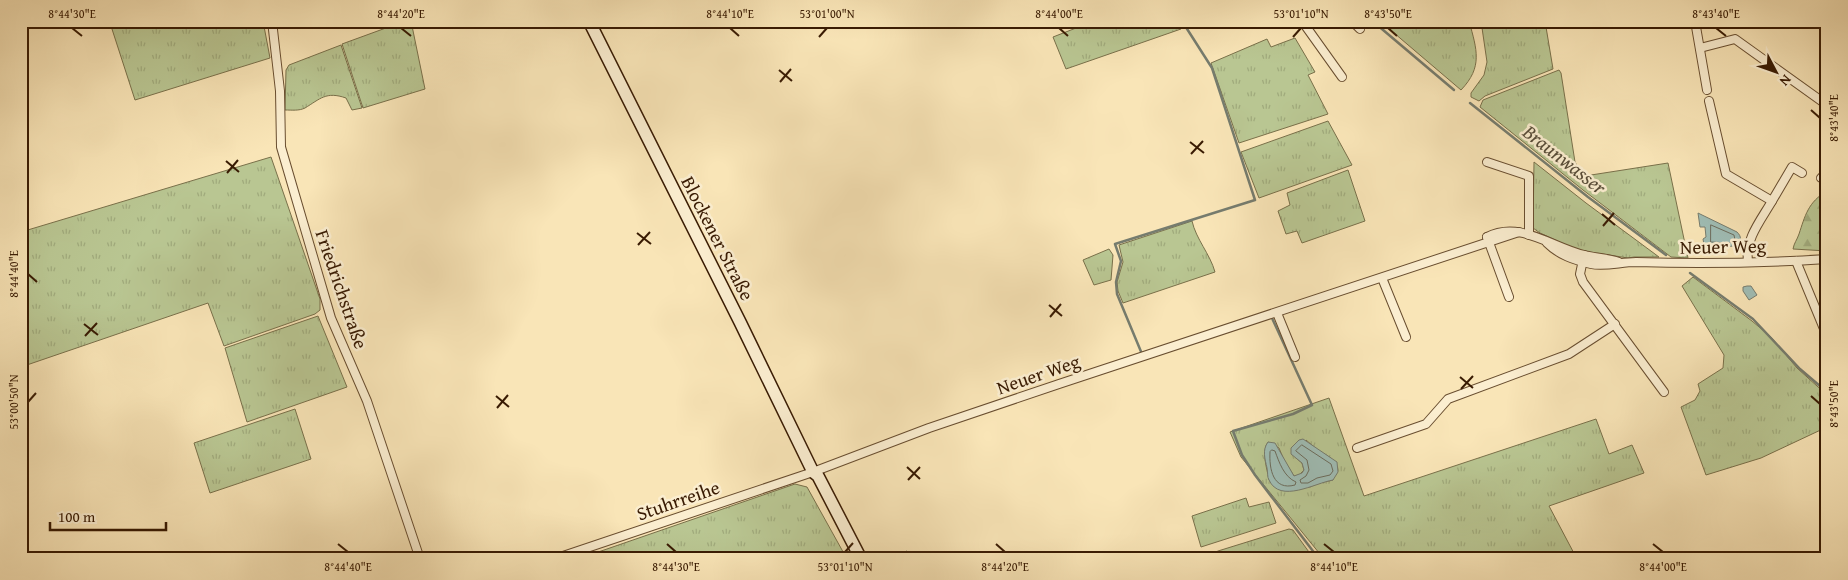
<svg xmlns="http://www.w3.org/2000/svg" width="1848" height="580" viewBox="0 0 1848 580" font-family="'Gentium Book Plus',serif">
<defs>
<pattern id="grass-tufts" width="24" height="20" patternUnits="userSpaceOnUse" patternTransform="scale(1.25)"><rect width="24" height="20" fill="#b9c692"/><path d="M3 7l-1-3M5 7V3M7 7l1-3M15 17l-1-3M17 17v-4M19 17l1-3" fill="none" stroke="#a0aa7c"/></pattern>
<pattern id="forest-firs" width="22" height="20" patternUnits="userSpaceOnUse" patternTransform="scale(1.25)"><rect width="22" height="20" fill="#b9c692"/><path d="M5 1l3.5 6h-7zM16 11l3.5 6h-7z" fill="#a0aa7c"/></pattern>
</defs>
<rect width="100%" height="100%" fill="#f9e5b7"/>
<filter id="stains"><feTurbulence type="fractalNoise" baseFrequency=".004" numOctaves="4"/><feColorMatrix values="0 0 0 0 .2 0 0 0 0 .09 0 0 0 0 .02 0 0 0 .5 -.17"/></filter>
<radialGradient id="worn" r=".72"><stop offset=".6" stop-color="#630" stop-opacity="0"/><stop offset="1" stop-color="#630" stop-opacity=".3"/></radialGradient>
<g fill="url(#grass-tufts)" stroke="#79704a" fill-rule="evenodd">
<polygon points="125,21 263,21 270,58 135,100 111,26"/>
<polygon points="405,21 411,21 425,89 363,108 342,44"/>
<polygon points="1094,21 1177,21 1181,29 1066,69 1053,37"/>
<path d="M1385,21H1469C1477,50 1483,67 1461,90L1387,27Z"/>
<polygon points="1481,21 1545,21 1553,69 1485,96 1479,101 1471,97 1471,93 1484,75 1487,62"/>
<polygon points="1295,38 1315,72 1308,75 1328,114 1239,143 1211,63 1267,39 1271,47"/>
<path d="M341,45L362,108L352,110L346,98C326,91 320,99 305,108C299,111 292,110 285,110L286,70L289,65Z"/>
<polygon points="1559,70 1561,73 1575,162 1582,175 1591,175 1668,163 1688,258 1671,257 1583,190 1480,107 1483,100"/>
<polygon points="1328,121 1352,165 1259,198 1241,152"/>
<polygon points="271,157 320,299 320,310 315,314 224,346 208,303 21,367 21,232"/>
<polygon points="1534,162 1586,203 1659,257 1634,257 1628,258 1577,250 1540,233 1533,228"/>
<polygon points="1348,170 1365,221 1302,243 1297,231 1286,234 1278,211 1290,205 1287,193"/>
<path d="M1192,221C1196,239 1210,254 1215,272L1123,303L1118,291L1117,282L1123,262L1119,245Z"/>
<polygon points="1109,249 1113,255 1111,280 1094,285 1083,260"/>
<polygon points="1693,277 1752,321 1771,337 1797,368 1827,395 1827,427 1761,458 1706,475 1681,407 1695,400 1700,391 1698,384 1723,368 1724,355 1682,286"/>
<polygon points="318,316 347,387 247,422 225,348"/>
<path d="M1329,398L1364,496L1596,419L1609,454L1632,445L1644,473L1549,506L1577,559H1324L1241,457L1230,432ZM1306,440L1320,452L1331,458L1333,480L1319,483L1310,487L1269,480C1267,468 1261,452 1268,442L1279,448L1284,460L1294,476L1299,475L1304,470L1302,463L1296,458Z"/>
<polygon points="295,409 311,459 210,493 194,443"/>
<polygon points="795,484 807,487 847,559 578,559"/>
<polygon points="1246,498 1249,507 1269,502 1276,523 1201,547 1192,516"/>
<polygon points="1289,529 1293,530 1314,559 1205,559 1205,557 1218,551"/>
<polygon points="907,551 910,559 883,559"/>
</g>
<path fill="url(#forest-firs)" stroke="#79704a" d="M1827,191V251L1793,249C1794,243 1797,240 1799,234C1805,216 1808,202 1827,191Z"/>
<g fill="#9fbdb5" stroke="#767c6e">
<path d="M1698,213L1737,232C1742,237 1741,240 1737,246L1708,247L1704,245L1703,239L1706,237L1705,227H1700Z"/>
<polygon points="1747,286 1751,286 1757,295 1749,300 1743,291 1743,287"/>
<path d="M1303,439L1337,462L1338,472L1333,480C1315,483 1280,504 1269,480C1267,477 1268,472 1267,468C1265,459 1262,450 1268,442L1275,443L1294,476L1302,473L1304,470L1302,463L1291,454V448L1299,440Z"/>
</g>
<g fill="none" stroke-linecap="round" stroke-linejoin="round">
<g stroke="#6c6c5c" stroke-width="1">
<polygon points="1711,225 1734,235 1735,240 1729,243 1711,242"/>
<polygon points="1302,445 1331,464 1333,471 1330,475 1317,478 1308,483 1301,483 1300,480 1306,476 1309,470 1307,460 1296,451"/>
<path d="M1272,450L1275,451C1279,462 1284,477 1296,482L1295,485C1273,491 1269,469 1270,452Z"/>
</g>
<g stroke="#767c6e" stroke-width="2.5">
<polyline points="1375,21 1376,24 1454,90"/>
<polyline points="1470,103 1588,197 1666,255"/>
<polyline points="1690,273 1753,319 1800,369 1827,392"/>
<polyline points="1271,316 1312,405 1293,414 1233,431 1242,455 1255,475 1319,559"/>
<polyline points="1142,354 1117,294 1116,282 1121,261 1115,244 1255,200 1212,68 1182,21"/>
</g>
<defs>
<g id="street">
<polyline points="272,21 280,91 281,147 331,318 367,401 420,559"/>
<polyline points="1302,21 1342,77"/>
<polyline points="1352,21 1360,29"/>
<polyline points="1695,21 1707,90"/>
<polyline points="1700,48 1735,39 1827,105"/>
<path d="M1709,101L1726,174L1772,201C1761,220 1745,239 1748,261"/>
<polyline points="1487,162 1529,176 1529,235"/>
<polyline points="1821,178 1827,172"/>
<polyline points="1772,201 1792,167 1802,173"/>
<path d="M1487,237C1520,220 1551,247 1584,255C1596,258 1607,258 1619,262"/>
<polyline points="1487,237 1509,297"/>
<path d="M1547,243C1559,255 1574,260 1591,264C1605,267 1621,262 1636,262C1700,264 1763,263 1827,259"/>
<polyline points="1584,255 1580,274 1583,282 1664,392"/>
<polyline points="1796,261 1827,336"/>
<polyline points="1382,278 1406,337"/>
<polyline points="1277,313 1295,357"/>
<polyline points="1357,448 1426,424 1448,399 1569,354 1615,324"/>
<polyline points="554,559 813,472 929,428 1059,384 1519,232"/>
</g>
<polyline id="secondary" points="589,21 740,322 813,472 818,476 861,559"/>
</defs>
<use href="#street" stroke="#694e30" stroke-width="10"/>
<use href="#secondary" stroke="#391b03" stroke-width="14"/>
<use href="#street" stroke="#fbeed0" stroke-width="8"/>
<use href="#secondary" stroke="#fbeed0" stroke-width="11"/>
</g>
<path fill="none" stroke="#391b03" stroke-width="2" d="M72,28L82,36M401,28L411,36M730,28L739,36M1059,28L1068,36M1388,28L1397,36M1716,28L1726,36M819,37L827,28M1293,37L1301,28M779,70L792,81M780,82L791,69M1811,110L1820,118M1190,142L1204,153M1191,154L1203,141M226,161L239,172M227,173L238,160M1602,214L1615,225M1603,226L1614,213M637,233L651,244M638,245L650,232M28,274L37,282M1049,305L1062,316M1050,317L1061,304M84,324L98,335M85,336L97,323M1460,377L1473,388M1461,389L1473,376M496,396L509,407M1811,396L1820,404M28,402L36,393M497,408L508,395M907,467L920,479M908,480L920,467M338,544L348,552M667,544L676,552M996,544L1005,552M1324,544L1334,552M1653,544L1663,552M845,552L853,543"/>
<g text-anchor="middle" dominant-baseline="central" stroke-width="5" stroke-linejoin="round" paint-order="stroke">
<g font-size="19" fill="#391b03" stroke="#fbeed0">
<text transform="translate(718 238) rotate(63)">Blockener Straße</text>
<text transform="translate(1723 246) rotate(-1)">Neuer Weg</text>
<text transform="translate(342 289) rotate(71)">Friedrichstraße</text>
<text transform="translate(1038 374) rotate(-19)">Neuer Weg</text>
<text transform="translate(678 500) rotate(-19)">Stuhrreihe</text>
</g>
<g font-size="20" font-style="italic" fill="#584c38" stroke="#fbeed0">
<text transform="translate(1565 159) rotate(38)">Braunwasser</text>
</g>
</g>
<rect width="1848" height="580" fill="none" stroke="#f9e5b7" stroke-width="55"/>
<g transform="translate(1776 72) rotate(131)" stroke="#fbeed0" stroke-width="4" paint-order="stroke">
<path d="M0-4L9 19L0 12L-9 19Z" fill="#391b03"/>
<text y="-8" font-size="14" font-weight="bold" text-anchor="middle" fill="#391b03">N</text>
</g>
<path d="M50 522v8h116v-8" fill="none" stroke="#391b03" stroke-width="2.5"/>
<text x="58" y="522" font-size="15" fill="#391b03" stroke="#fbeed0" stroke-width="4" paint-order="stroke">100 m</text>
<rect x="28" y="28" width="1792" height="524" fill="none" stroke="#391b03" stroke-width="2"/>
<g font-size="12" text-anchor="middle" fill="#391b03">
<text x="72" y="18">8°44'30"E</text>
<text x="401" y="18">8°44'20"E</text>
<text x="730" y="18">8°44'10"E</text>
<text x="827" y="18">53°01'00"N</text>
<text x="1059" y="18">8°44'00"E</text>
<text x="1301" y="18">53°01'10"N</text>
<text x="1388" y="18">8°43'50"E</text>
<text x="1716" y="18">8°43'40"E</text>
<text transform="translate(1834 118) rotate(-90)" y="4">8°43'40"E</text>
<text transform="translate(14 274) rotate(-90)" y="4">8°44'40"E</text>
<text transform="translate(14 402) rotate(-90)" y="4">53°00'50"N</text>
<text transform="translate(1834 404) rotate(-90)" y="4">8°43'50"E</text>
<text x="348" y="571">8°44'40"E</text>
<text x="676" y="571">8°44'30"E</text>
<text x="845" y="571">53°01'10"N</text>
<text x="1005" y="571">8°44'20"E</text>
<text x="1334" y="571">8°44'10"E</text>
<text x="1663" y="571">8°44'00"E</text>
</g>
<rect width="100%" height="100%" filter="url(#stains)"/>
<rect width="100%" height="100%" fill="url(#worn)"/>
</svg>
